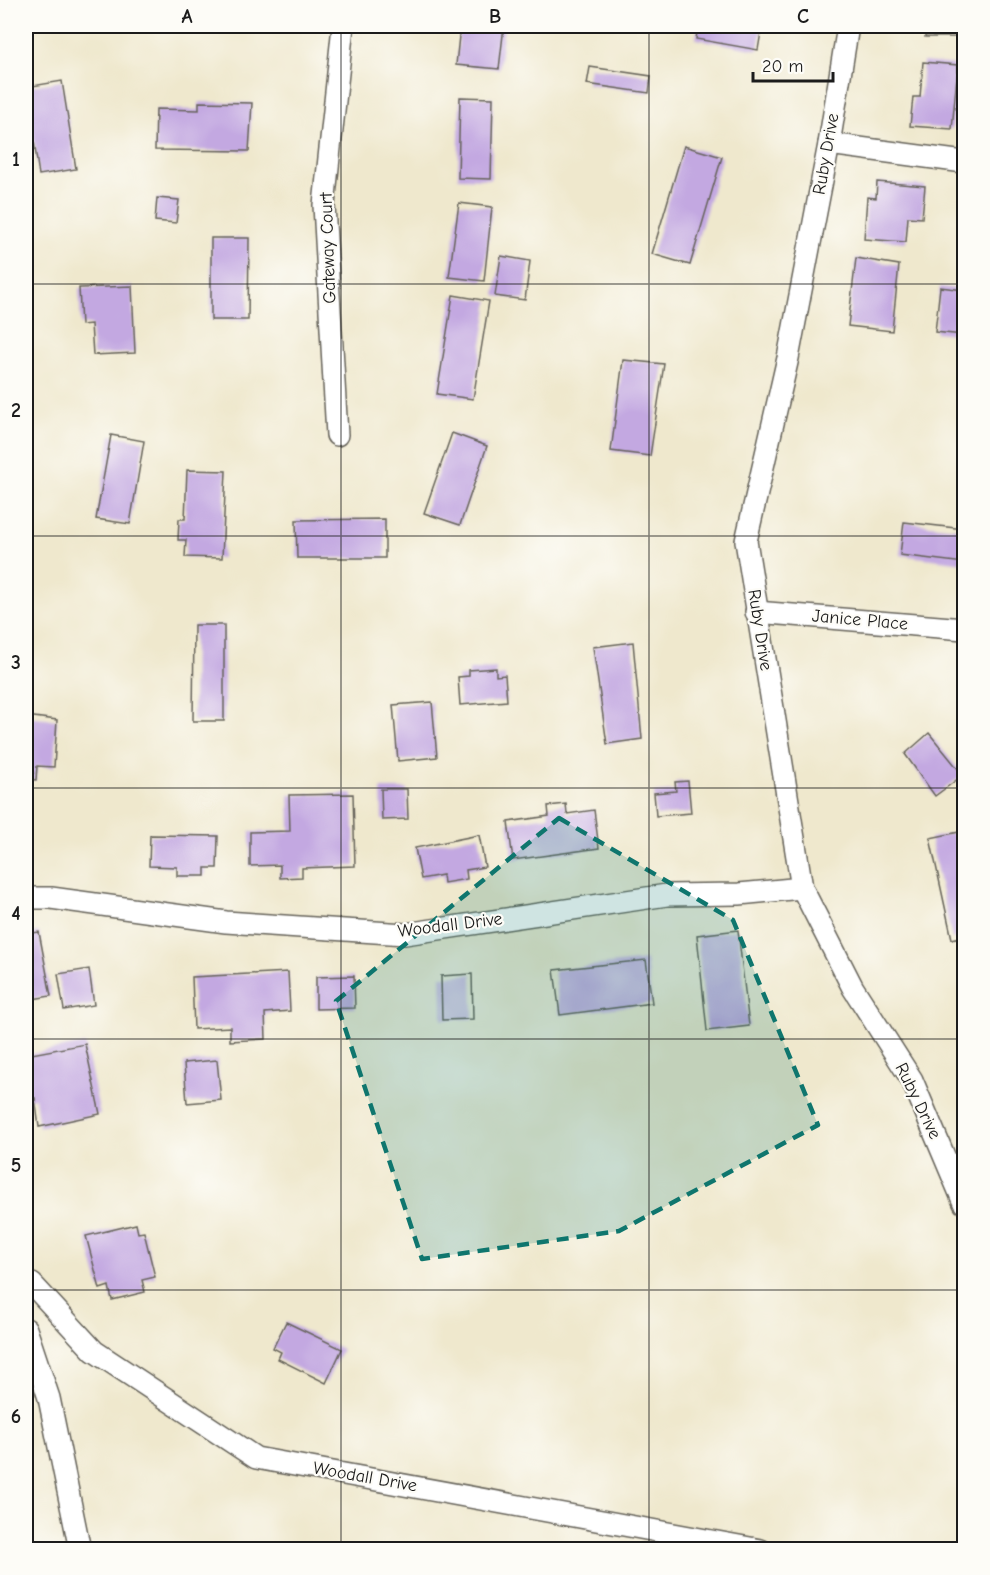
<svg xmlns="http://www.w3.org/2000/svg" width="990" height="1575" viewBox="0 0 990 1575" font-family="'Comic Neue',sans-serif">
<rect width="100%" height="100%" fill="#fdfcf7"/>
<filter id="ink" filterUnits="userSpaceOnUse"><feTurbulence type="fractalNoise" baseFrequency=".0167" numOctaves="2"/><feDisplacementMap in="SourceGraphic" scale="12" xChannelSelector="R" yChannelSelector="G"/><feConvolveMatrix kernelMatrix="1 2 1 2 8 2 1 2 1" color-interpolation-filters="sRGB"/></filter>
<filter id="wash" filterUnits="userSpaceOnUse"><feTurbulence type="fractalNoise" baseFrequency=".008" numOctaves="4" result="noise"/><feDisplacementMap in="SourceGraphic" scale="24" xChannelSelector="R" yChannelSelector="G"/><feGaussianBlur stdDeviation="1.35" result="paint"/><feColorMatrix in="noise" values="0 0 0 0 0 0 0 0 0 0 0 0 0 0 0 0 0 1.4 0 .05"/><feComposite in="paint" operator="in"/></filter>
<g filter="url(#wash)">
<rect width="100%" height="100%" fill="#efe8cd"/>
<g id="blocks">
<g fill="#c3a8e1">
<polygon points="460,26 504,26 499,69 456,65"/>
<polygon points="698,26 762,26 758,50 696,39"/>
<rect x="925" y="26" width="39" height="11"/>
<polygon points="923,62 958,65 952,129 910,126 913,97 920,97"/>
<polygon points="590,67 651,76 649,93 587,84"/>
<polygon points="62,81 76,169 39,175 26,87"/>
<polygon points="460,97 493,98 491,179 458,178"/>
<polygon points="199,102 252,103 249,151 155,150 156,109 199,110"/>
<polygon points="684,146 722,157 690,265 652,254"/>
<polygon points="877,182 925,186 922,218 908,217 906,242 864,239 867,197 876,198"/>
<polygon points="157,198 179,200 176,223 155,221"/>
<polygon points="459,203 492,207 484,281 449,277"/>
<polygon points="211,238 249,238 248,320 211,320"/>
<polygon points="501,256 530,261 525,300 495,296"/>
<polygon points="856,258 899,265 892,331 848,326"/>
<polygon points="132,286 135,353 93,355 91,324 81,325 79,288"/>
<polygon points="940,287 964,290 963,335 935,332"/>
<polygon points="453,295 489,301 473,399 437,394"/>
<polygon points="623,360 664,364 650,456 611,451"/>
<polygon points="452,433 487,446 460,525 424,513"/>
<polygon points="111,435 144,441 130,524 96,519"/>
<polygon points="187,470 226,471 222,558 185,557 186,540 178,540 179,519 185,519"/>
<polygon points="385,519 385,558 297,558 296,520"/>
<polygon points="904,522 964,529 964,563 900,555"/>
<polygon points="194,625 224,625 224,721 193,721"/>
<polygon points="633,642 642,739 607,744 593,647"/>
<polygon points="496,668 496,676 505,675 507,701 460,705 458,677 469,676 469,670"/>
<polygon points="432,702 437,757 398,761 393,705"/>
<polygon points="26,716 57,720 54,767 37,766 36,780 26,779"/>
<polygon points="929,733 963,775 935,796 905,754"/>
<polygon points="688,781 691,813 656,816 654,793 676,791 675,782"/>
<polygon points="381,789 407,789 408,819 382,820"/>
<polygon points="353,794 355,866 302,868 302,877 280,878 280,865 250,866 250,832 290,831 289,795"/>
<polygon points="566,804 567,814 594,810 599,848 513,860 508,822 549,816 548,806"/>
<polygon points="964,831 964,936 952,939 930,838"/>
<polygon points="150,835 218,836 217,868 205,868 205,876 177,876 177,867 149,866"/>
<polygon points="479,835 485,867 466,870 467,879 444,883 443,875 421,879 415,848"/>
<polygon points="738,930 749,1026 707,1031 697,935"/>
<polygon points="39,932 51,996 26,1000 26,934"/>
<polygon points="646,960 652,1003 560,1015 554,970"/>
<polygon points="89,969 94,1005 64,1010 58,974"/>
<polygon points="288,972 290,1011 265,1013 266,1039 230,1041 230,1027 194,1029 192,977"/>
<polygon points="472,974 473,1019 442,1020 441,976"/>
<polygon points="354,976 355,1008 316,1009 316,977"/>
<polygon points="85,1044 100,1114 39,1127 35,1098 26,1100 26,1055"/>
<polygon points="217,1060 221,1100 187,1103 184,1063"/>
<polygon points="136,1224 138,1233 144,1232 155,1277 142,1280 145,1292 112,1300 109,1286 100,1289 86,1236"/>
<polygon points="286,1322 342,1349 326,1383 278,1359 281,1352 273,1348"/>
</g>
</g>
</g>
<g filter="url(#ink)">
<use href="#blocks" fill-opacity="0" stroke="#66635a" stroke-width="1.5"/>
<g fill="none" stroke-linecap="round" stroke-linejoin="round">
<defs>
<g id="street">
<polyline points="848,26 829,144 788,358 746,541 802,888 853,988 912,1080 964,1203"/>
<polyline points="829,144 964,162"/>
<polyline points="337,435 324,205 343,26"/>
<polyline points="756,612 964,629"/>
<polyline points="26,898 51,898 226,922 405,934 667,895 739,894 802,888"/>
<polyline points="26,1284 32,1284 94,1351 256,1458 761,1550"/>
<polyline points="26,1329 49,1398 80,1550"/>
</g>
</defs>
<use href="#street" stroke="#66635a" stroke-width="24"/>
<use href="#street" stroke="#fff" stroke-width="21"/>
</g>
</g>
<path fill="#0f766e" fill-opacity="0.2" stroke="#0f766e" stroke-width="4.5" stroke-dasharray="12 8" stroke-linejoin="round" d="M559,818L733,920L818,1125L619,1231L422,1259L336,1001Z"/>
<path fill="none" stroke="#1c1c1c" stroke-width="1.5" stroke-opacity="0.55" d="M341,26V1550M649,26V1550M26,284H964M26,536H964M26,788H964M26,1039H964M26,1290H964"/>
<g text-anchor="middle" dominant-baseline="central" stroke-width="4.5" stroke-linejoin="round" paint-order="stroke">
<g font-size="18" fill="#1c1c1c" stroke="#fdfcf7">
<text transform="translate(826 154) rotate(-80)">Ruby Drive</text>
<text transform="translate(328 248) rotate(-92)">Gateway Court</text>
<text transform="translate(860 620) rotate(5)">Janice Place</text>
<text transform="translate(760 630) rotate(81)">Ruby Drive</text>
<text transform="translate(450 925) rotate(-7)">Woodall Drive</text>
<text transform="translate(918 1101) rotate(64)">Ruby Drive</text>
<text transform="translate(365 1477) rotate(10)">Woodall Drive</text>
</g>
</g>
<rect width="990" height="1575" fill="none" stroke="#fdfcf7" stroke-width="66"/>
<path d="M753 72v9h80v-9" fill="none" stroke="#1c1c1c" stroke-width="3"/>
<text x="762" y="72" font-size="18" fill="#1c1c1c" stroke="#fdfcf7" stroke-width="4.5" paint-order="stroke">20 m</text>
<rect x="33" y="33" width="924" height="1509" fill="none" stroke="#1c1c1c" stroke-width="2"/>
<g font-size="20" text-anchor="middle" font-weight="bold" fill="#1c1c1c">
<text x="187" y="23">A</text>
<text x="495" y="23">B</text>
<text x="803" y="23">C</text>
<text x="16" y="166">1</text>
<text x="16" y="417">2</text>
<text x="16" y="669">3</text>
<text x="16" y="920">4</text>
<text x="16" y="1172">5</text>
<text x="16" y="1423">6</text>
</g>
</svg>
